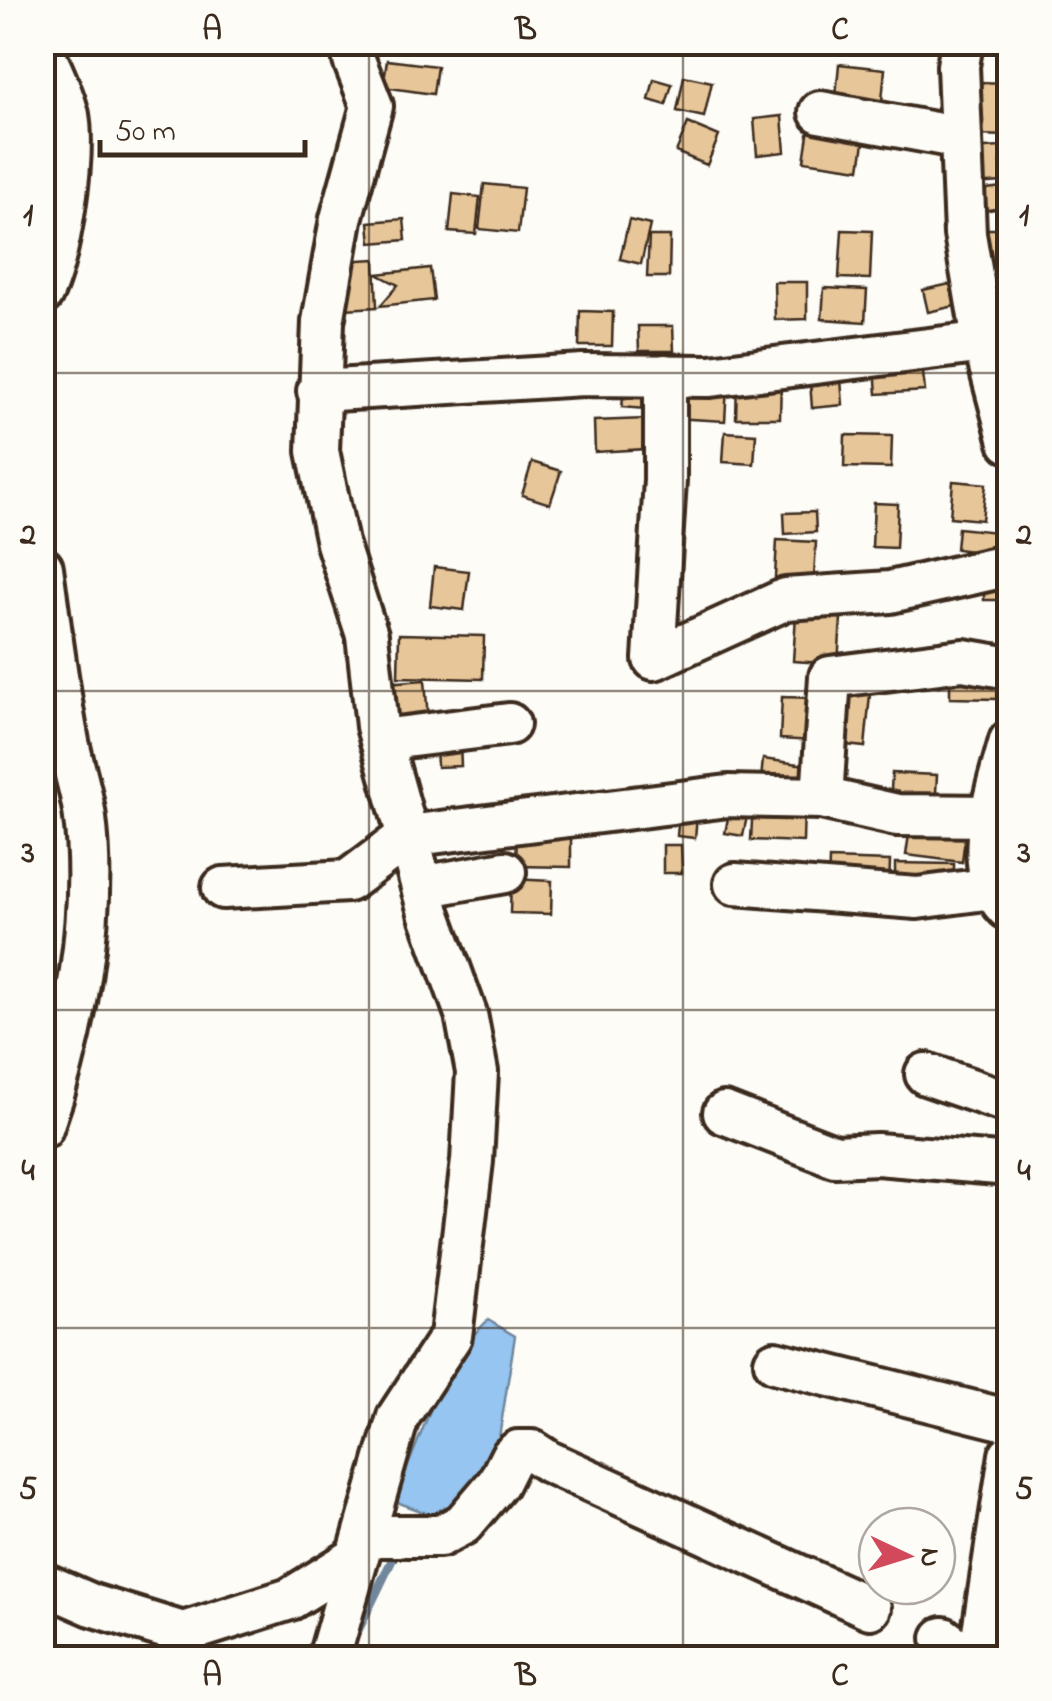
<svg xmlns="http://www.w3.org/2000/svg" width="1052" height="1701" viewBox="0 0 1052 1701" font-family="'Indie Flower',sans-serif">
<rect width="100%" height="100%" fill="#fdfcf7"/>
<filter id="ink" filterUnits="userSpaceOnUse"><feTurbulence type="fractalNoise" baseFrequency=".01" numOctaves="2"/><feDisplacementMap in="SourceGraphic" scale="20" xChannelSelector="R" yChannelSelector="G"/><feConvolveMatrix kernelMatrix="1 2 1 2 8 2 1 2 1" color-interpolation-filters="sRGB"/></filter>
<g filter="url(#ink)">
<polygon fill="#95c5f0" stroke="#71879c" stroke-width="2.5" points="488,1320 515,1336 493,1476 437,1517 394,1501 451,1358"/>
<g fill="none" stroke-linecap="round" stroke-linejoin="round">
<polyline stroke="#71879c" stroke-width="9" points="353,1641 393,1558"/>
</g>
<g fill="#e7c699" stroke="#3b2a1e" stroke-width="2.5">
<polygon points="387,60 437,66 433,94 383,87"/>
<polygon points="839,64 885,69 881,111 835,106"/>
<polygon points="684,76 712,82 704,117 677,111"/>
<polygon points="654,79 672,84 666,105 649,100"/>
<polygon points="976,82 1010,83 1009,136 975,135"/>
<polygon points="782,116 785,152 757,155 754,119"/>
<polygon points="688,123 719,136 707,165 676,152"/>
<polygon points="809,128 865,136 860,169 804,161"/>
<polygon points="1000,147 1002,182 974,184 971,149"/>
<polygon points="484,184 523,188 518,233 479,229"/>
<polygon points="1010,186 1010,207 981,211 978,190"/>
<polygon points="453,194 480,197 476,234 449,232"/>
<polygon points="404,219 406,240 371,243 369,222"/>
<polygon points="629,220 650,225 641,264 620,259"/>
<rect x="983" y="229" width="27" height="44"/>
<polygon points="842,230 872,231 870,279 839,278"/>
<polygon points="649,236 670,236 669,277 647,277"/>
<polygon points="375,259 377,307 345,309 343,261"/>
<polygon points="430,268 434,300 380,306 398,285 377,274"/>
<polygon points="774,282 807,282 807,319 775,320"/>
<polygon points="950,284 955,306 928,312 923,290"/>
<polygon points="824,288 867,290 865,322 822,319"/>
<polygon points="580,311 613,312 612,346 579,346"/>
<polygon points="638,326 673,326 674,351 639,351"/>
<polygon points="922,364 925,391 877,394 875,367"/>
<polygon points="840,366 843,405 812,408 809,368"/>
<polygon points="625,380 648,382 645,409 622,407"/>
<polygon points="737,381 781,382 780,418 736,418"/>
<polygon points="674,382 727,385 725,421 673,418"/>
<polygon points="645,419 646,449 595,452 594,421"/>
<polygon points="725,432 756,434 754,464 723,462"/>
<polygon points="845,435 892,436 891,468 844,467"/>
<polygon points="532,462 561,471 550,504 522,495"/>
<polygon points="953,481 986,484 982,520 950,517"/>
<polygon points="874,503 898,504 896,548 872,547"/>
<polygon points="815,512 816,532 785,534 784,513"/>
<polygon points="958,528 998,532 995,554 956,549"/>
<polygon points="777,540 816,542 814,579 775,577"/>
<polygon points="434,567 469,571 464,610 430,606"/>
<rect x="984" y="578" width="26" height="22"/>
<polygon points="796,615 841,618 838,664 793,661"/>
<polygon points="399,634 484,636 483,679 398,677"/>
<polygon points="425,680 428,719 387,722 385,683"/>
<polygon points="950,680 998,681 997,699 950,698"/>
<polygon points="832,690 870,694 865,747 827,743"/>
<polygon points="782,697 816,698 814,741 780,739"/>
<polygon points="460,741 461,766 437,767 436,742"/>
<polygon points="763,759 813,766 810,796 760,790"/>
<polygon points="892,773 937,775 935,808 890,806"/>
<polygon points="753,802 804,804 803,842 751,840"/>
<polygon points="729,813 747,816 743,836 725,833"/>
<polygon points="679,814 697,816 695,838 677,836"/>
<polygon points="931,818 967,822 962,862 906,855 909,834 929,836"/>
<polygon points="517,829 571,830 571,867 516,866"/>
<polygon points="663,845 681,845 682,873 663,873"/>
<polygon points="829,859 890,861 889,890 828,888"/>
<polygon points="895,863 954,864 954,881 895,880"/>
<polygon points="511,879 552,881 551,914 510,913"/>
</g>
<g fill="none" stroke-linecap="round" stroke-linejoin="round">
<defs>
<g id="minor">
<polyline points="962,42 958,66 965,234 983,340 1010,442"/>
<path d="M42,49C51,70 63,93 68,115C75,157 60,256 42,294"/>
<polyline points="820,112 961,138"/>
<polyline points="665,375 665,480 654,659 786,599 890,592 1010,565"/>
<polyline points="318,391 583,375 710,376 1010,339"/>
<path d="M42,568C50,626 57,684 68,742C73,767 82,792 85,818C97,915 75,1036 42,1128"/>
<polyline points="381,740 509,724"/>
<polyline points="822,798 830,677 963,660 1010,668"/>
<polyline points="735,884 917,898 993,888"/>
<polyline points="422,887 505,872"/>
<polyline points="223,888 348,881 408,836 728,796 822,798 897,815 992,816"/>
<path d="M1007,908C968,868 997,789 1010,741"/>
<polyline points="926,1074 1010,1103"/>
<polyline points="724,1113 835,1156 877,1154 1010,1165"/>
<polyline points="775,1362 1010,1421"/>
<polyline points="365,1536 440,1536 463,1524 498,1483 511,1457 518,1451 532,1451 549,1462 870,1608"/>
<polyline points="42,1583 92,1605 183,1633 290,1599 356,1558"/>
<polyline points="943,1638 970,1658"/>
<polyline points="329,1658 398,1417 451,1336 472,1161 477,1072 466,1014 429,912 377,726 367,635 337,543 318,451 323,322 341,219 372,106 354,60 352,42"/>
<polyline points="979,1658 1010,1455"/>
</g>
</defs>
<use href="#minor" stroke="#3b2a1e" stroke-width="48"/>
<use href="#minor" stroke="#fdfcf7" stroke-width="40"/>
</g>
</g>
<path fill="none" stroke="#3b2a1e" stroke-width="2.5" stroke-opacity="0.55" d="M369,42V1658M683,42V1658M42,373H1010M42,691H1010M42,1010H1010M42,1328H1010"/>
<rect width="1052" height="1701" fill="none" stroke="#fdfcf7" stroke-width="110"/>
<g transform="translate(907 1556) rotate(94)"><circle r="48" fill="#fdfcf7" stroke="#afa8a0" stroke-width="2.5"/>
<path d="M0-8L18 38L0 25L-18 38Z" fill="#d1495b"/>
<text y="-15" font-size="28" font-weight="bold" text-anchor="middle" fill="#3b2a1e">N</text>
</g>
<path d="M100 140v15h205v-15" fill="none" stroke="#3b2a1e" stroke-width="5"/>
<text x="115" y="140" font-size="30" fill="#3b2a1e" stroke="#fdfcf7" stroke-width="8" paint-order="stroke">50 m</text>
<rect x="55" y="55" width="942" height="1591" fill="none" stroke="#3b2a1e" stroke-width="4"/>
<g font-size="32" text-anchor="middle" font-weight="bold" fill="#3b2a1e">
<text x="212" y="39">A</text>
<text x="526" y="39">B</text>
<text x="840" y="39">C</text>
<text x="28" y="225">1</text>
<text x="1024" y="225">1</text>
<text x="28" y="544">2</text>
<text x="1024" y="544">2</text>
<text x="28" y="862">3</text>
<text x="1024" y="862">3</text>
<text x="28" y="1180">4</text>
<text x="1024" y="1180">4</text>
<text x="28" y="1498">5</text>
<text x="1024" y="1498">5</text>
<text x="212" y="1685">A</text>
<text x="526" y="1685">B</text>
<text x="840" y="1685">C</text>
</g>
</svg>
